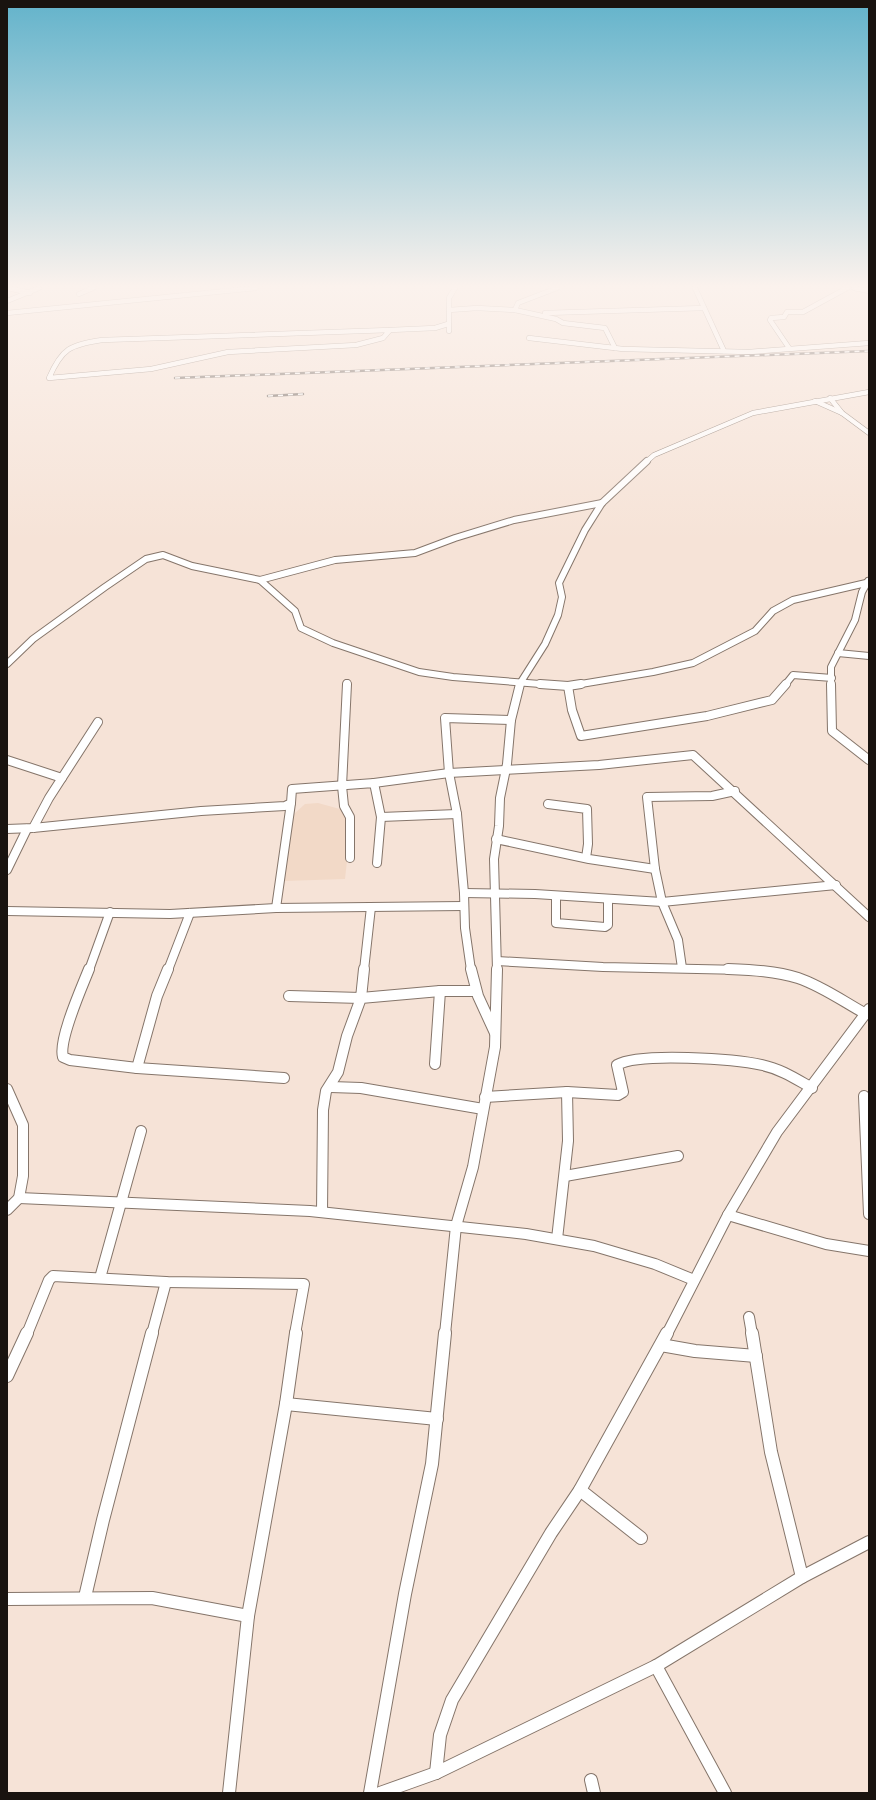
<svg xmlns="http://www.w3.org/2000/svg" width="876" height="1800" viewBox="0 0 876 1800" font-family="Lato,sans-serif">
<rect width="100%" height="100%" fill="#f6e3d7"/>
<polygon fill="#f2d9c7" points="318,803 347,811 349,843 345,879 284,881 293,815 305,804"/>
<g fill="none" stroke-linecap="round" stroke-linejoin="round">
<defs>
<g id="minor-far4">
<polyline points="8,288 30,293"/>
<polyline points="695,288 724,351"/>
<polyline points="854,288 869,291"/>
<polyline points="79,294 93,288"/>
<polyline points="7,301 39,288"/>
<polyline points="449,310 477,308 515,310 556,319 563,323 605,328 615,348"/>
<polyline points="515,310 518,303 557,288"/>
<polyline points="7,313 256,288"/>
<polyline points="545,313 704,308"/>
<path d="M390,330L383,338L356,345L228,352L151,369L49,378C62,348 70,345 102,340Z"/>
<polyline points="390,330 435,328 448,324"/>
<polyline points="449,331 449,298 455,288"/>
<polyline points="529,338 623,349 749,352 869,343"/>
<polyline points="789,348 770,320 771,318 784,317 787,312 803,312 847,288"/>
<polyline points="830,398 842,413 869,433"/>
<polyline points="815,401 842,413"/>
<polyline points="646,462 654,455 753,413 869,392"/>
</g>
<g id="minor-far3">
<polyline points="260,580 335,560 415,553 455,538 514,520 602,503"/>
<polyline points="838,653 869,656"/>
<polyline points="7,664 33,639 105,587 146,559 163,555 192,566 260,580 295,611 301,628 333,643 419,672 453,677 553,685"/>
<polyline points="347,685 347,683"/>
<polyline points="519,685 545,644 558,615 562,597 559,583 585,530 602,503 647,461"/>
<polyline points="575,685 653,672 693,663 755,631 773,611 793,600 866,583"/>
<polyline points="785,685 793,675 832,678"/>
<polyline points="831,685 831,667 855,620 862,592 868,581"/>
</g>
<g id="minor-far2">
<polyline points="347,684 342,786 344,806 350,817 350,858"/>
<polyline points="540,684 568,686 581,684"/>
<polyline points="831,684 832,731 869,760"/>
<polyline points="568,686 572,710 581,736 707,716 772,700 786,684"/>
<polyline points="7,760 62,778"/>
<polyline points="374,783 449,773 599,765 693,755 869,917"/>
<polyline points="548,804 587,809 588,844 586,858"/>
<polyline points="33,828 49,798 98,722"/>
<polyline points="7,829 33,828 201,811 285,806 291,803 292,789 374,783 381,817 457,814"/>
<polyline points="496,839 589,859 655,869"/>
<polyline points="377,863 381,817"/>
<polyline points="7,870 27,829"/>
<polyline points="464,893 535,894 662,902 836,885"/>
<polyline points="556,896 556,923 605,927 608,925 608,899"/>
<polyline points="276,908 291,803"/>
<polyline points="7,911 170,914 276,908 463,906"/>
<polyline points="497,961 603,967 744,970"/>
<polyline points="682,968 678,940 662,902 655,869 647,797 712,796 735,791"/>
<polyline points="89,970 110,912"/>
<polyline points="168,970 190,913"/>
<polyline points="364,970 371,907"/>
<polyline points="471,970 465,928 464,893 457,814 449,773 445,718 511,720"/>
<polyline points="497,970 494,859 499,826 500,798 507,764 511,720 520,684"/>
</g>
<g id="minor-far1">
<path d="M89,969C82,987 58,1040 63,1057L70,1060L137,1068L284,1078"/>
<polyline points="471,969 478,996 495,1033"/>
<path d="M728,969C752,970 776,971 798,978C822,986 844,1002 866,1014"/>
<polyline points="289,996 361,998 364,969"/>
<polyline points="435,1064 440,991"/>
<polyline points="137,1068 157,996 168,969"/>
<polyline points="331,1087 361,1088 483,1109"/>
<polyline points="7,1089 23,1125 23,1176 19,1198 7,1210"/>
<polyline points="864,1096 869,1214"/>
<path d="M485,1097L567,1092L618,1095L623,1092L617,1065C639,1052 736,1059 762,1065C781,1069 796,1079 812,1088"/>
<polyline points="565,1176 678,1156"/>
<polyline points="19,1198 310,1211 526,1234 594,1246 655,1264 694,1280"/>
<polyline points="322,1212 323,1110 326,1091 338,1072 347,1036 361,998 440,991 476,991"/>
<polyline points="728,1215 826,1244 869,1251"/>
<polyline points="557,1239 568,1141 567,1092"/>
<polyline points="100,1278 141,1131"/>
<polyline points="749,1317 752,1334"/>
<polyline points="27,1334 49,1280 53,1276 166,1282 304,1284 295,1334"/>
<polyline points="152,1334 166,1282"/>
<polyline points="445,1334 456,1226 473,1167 495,1047 497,969"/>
<polyline points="667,1334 728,1215 777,1132 869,1009"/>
</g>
<g id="minor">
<polyline points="752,1333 771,1452 802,1577"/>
<polyline points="661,1345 695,1351 756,1356"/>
<polyline points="7,1376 27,1333"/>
<polyline points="286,1404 437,1419"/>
<polyline points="580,1490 641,1538"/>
<polyline points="85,1597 103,1520 152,1333"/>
<polyline points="7,1599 152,1598 248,1616 229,1793"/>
<polyline points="248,1616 286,1404 296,1333"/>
<polyline points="656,1666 725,1793"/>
<polyline points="436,1773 440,1735 452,1700 551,1533 580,1490 667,1333"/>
<polyline points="591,1780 594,1793"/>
<polyline points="370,1793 405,1594 432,1464 445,1333"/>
<polyline points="380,1793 436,1773 656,1666 802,1577 869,1542"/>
</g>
</defs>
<use href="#minor-far4" stroke="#85756a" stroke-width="5.5"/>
<use href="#minor-far3" stroke="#85756a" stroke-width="8"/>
<use href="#minor-far2" stroke="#85756a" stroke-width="10"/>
<use href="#minor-far1" stroke="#85756a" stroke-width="12"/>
<use href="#minor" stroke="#85756a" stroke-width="14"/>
<use href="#minor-far4" stroke="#fff" stroke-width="4.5"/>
<use href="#minor-far3" stroke="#fff" stroke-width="6"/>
<use href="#minor-far2" stroke="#fff" stroke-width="8"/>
<use href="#minor-far1" stroke="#fff" stroke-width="10"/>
<use href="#minor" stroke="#fff" stroke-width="12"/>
<defs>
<g id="rail">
<polyline points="175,378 869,351"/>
<polyline points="268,396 303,394"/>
</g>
</defs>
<use href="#rail" stroke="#685d56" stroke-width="2.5"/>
<use href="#rail" stroke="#fff" stroke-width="1.5" stroke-dasharray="5" stroke-linecap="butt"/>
</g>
<linearGradient id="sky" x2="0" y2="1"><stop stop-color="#63b3cb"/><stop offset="0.53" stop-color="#fbf2ed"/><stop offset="1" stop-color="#fbf2ed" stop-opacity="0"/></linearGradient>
<rect width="876" height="540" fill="url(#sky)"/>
<rect width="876" height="1800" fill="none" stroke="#19130f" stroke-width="16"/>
</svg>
